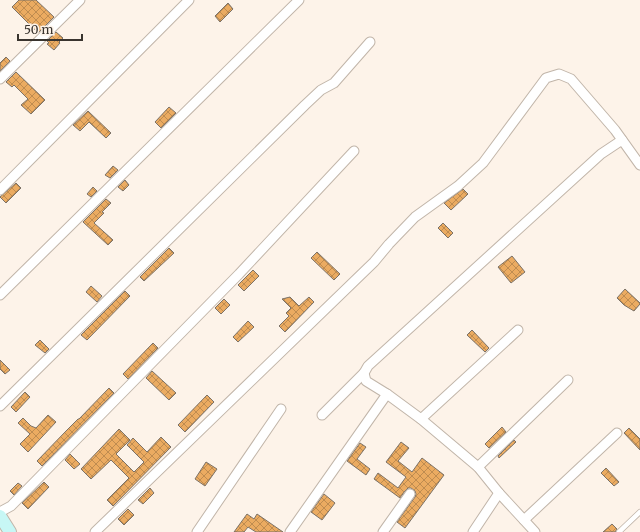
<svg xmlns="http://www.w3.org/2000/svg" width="640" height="532" viewBox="0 0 640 532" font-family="Merriweather,serif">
<defs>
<pattern id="building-cross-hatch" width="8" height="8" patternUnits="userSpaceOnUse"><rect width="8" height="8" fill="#ebab61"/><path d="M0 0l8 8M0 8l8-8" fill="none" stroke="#bf8c50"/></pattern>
</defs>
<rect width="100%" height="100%" fill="#fdf3e9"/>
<g fill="url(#building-cross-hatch)" stroke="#7c7267">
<polygon points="19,0 36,0 54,17 38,33 12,7"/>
<polygon points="228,3 233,9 220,22 215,16"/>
<polygon points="56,32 63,38 59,42 60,43 54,50 47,44 49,43 47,41"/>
<polygon points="6,57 10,61 0,71 0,63"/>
<polygon points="16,72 45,100 31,114 21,105 28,99 14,85 12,87 6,82"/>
<polygon points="169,107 176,113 161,128 155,122"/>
<polygon points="88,111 111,133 106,138 89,122 80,131 73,125"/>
<polygon points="113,166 118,170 110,178 105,175"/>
<polygon points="125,180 129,185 123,191 118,187"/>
<polygon points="16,183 21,188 6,203 0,197"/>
<polygon points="93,187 97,191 91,197 87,194"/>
<polygon points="463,189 468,194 451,210 444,203"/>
<polygon points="106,199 111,203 102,212 104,213 94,223 113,240 108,245 83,222"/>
<polygon points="443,223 453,233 448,238 438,228"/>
<polygon points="169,248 174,253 144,281 140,277"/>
<polygon points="317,252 340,274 334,280 311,258"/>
<polygon points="512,256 525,272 511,283 498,267"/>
<polygon points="253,270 259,276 244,291 238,285"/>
<polygon points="91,286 102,296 97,302 86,292"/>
<polygon points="625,289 640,303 640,304 634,311 624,305 617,298"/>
<polygon points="125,291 130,296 87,340 81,335"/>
<polygon points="290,297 299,306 309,297 314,302 285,332 279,326 289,316 286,313 291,308 282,299"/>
<polygon points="224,299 230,305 221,314 215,308"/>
<polygon points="248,321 254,327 238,342 233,337"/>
<polygon points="472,330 489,348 485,352 467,335"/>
<polygon points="40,340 49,349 45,353 35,345"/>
<polygon points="153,343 158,348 128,379 123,374"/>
<polygon points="0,360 10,370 5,374 0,369"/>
<polygon points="152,371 176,393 169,400 146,378"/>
<polygon points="109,388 114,393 42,466 37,461 66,431 78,419 79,419"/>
<polygon points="25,392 30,397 16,412 11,407"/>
<polygon points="207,395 214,402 185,432 178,425"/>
<polygon points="48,415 56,422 28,452 20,444 30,434 18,423 23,418 31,426 36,428"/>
<polygon points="502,427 506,432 489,448 485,444"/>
<polygon points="629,428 640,439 640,450 624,433"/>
<polygon points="119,429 130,440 116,454 134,472 144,462 127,445 133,438 147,452 161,437 171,447 113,506 107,500 129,478 111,460 91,479 81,469"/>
<polygon points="514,440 516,442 499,458 498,456"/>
<polygon points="401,442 409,448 398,461 412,472 422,458 444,475 405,528 397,522 415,497 416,494 415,491 411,488 408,488 405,491 400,498 374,479 378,473 398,488 406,477 386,462"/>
<polygon points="360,443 366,447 357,459 370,469 366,475 347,461"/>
<polygon points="70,454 80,464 74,469 65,460"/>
<polygon points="206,462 217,469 205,486 195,479"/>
<polygon points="606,468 619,482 614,486 601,473"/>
<polygon points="44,482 49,487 28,509 22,503"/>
<polygon points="18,483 22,486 14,495 10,491"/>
<polygon points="150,488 154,493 143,504 138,500"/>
<polygon points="324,494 335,503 322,520 311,512"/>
<polygon points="128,509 134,515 124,525 118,519"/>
<polygon points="247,514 254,519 257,514 283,532 256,532 248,527 244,532 234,532"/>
<polygon points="612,524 617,529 615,532 603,532"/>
</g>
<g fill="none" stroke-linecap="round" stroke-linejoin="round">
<defs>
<polyline id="lane" points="619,532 640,512"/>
<g id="street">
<polyline points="0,79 80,0"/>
<polyline points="0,190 189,0"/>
<polyline points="0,295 299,0"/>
<polyline points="0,406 305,105 321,90 334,83 370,42"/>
<polyline points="322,415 364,373"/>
<polyline points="421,419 518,330"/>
<polyline points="478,467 568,380"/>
<polyline points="0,512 11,506 239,274 354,151"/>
<polyline points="524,520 617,433"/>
<polyline points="95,532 374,262 389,244 415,217 458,186 483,163 546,78 559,74 571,79 615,130 640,165"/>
<polyline points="197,532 281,409"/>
<polyline points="290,532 387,394"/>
<polyline points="383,532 410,494"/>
<polyline points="473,532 499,493"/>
<polyline points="535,532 499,493 478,467 421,419 387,394 366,381 364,373 368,366 601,154 622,140"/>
</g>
<polyline id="secondary" points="0,516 10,532"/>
</defs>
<use href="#lane" stroke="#c1b5a9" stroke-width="6"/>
<use href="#street" stroke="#c1b5a9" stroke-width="11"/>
<use href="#secondary" stroke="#c1b5a9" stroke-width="14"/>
<use href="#lane" stroke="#fff" stroke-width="4.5"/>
<use href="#street" stroke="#fff" stroke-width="9"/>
<use href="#secondary" stroke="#c7f7f5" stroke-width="12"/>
</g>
<path d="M18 34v6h64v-6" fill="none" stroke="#39342f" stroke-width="2"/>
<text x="24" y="34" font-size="12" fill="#39342f" stroke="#fdf3e9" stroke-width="3" paint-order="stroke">50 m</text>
</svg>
